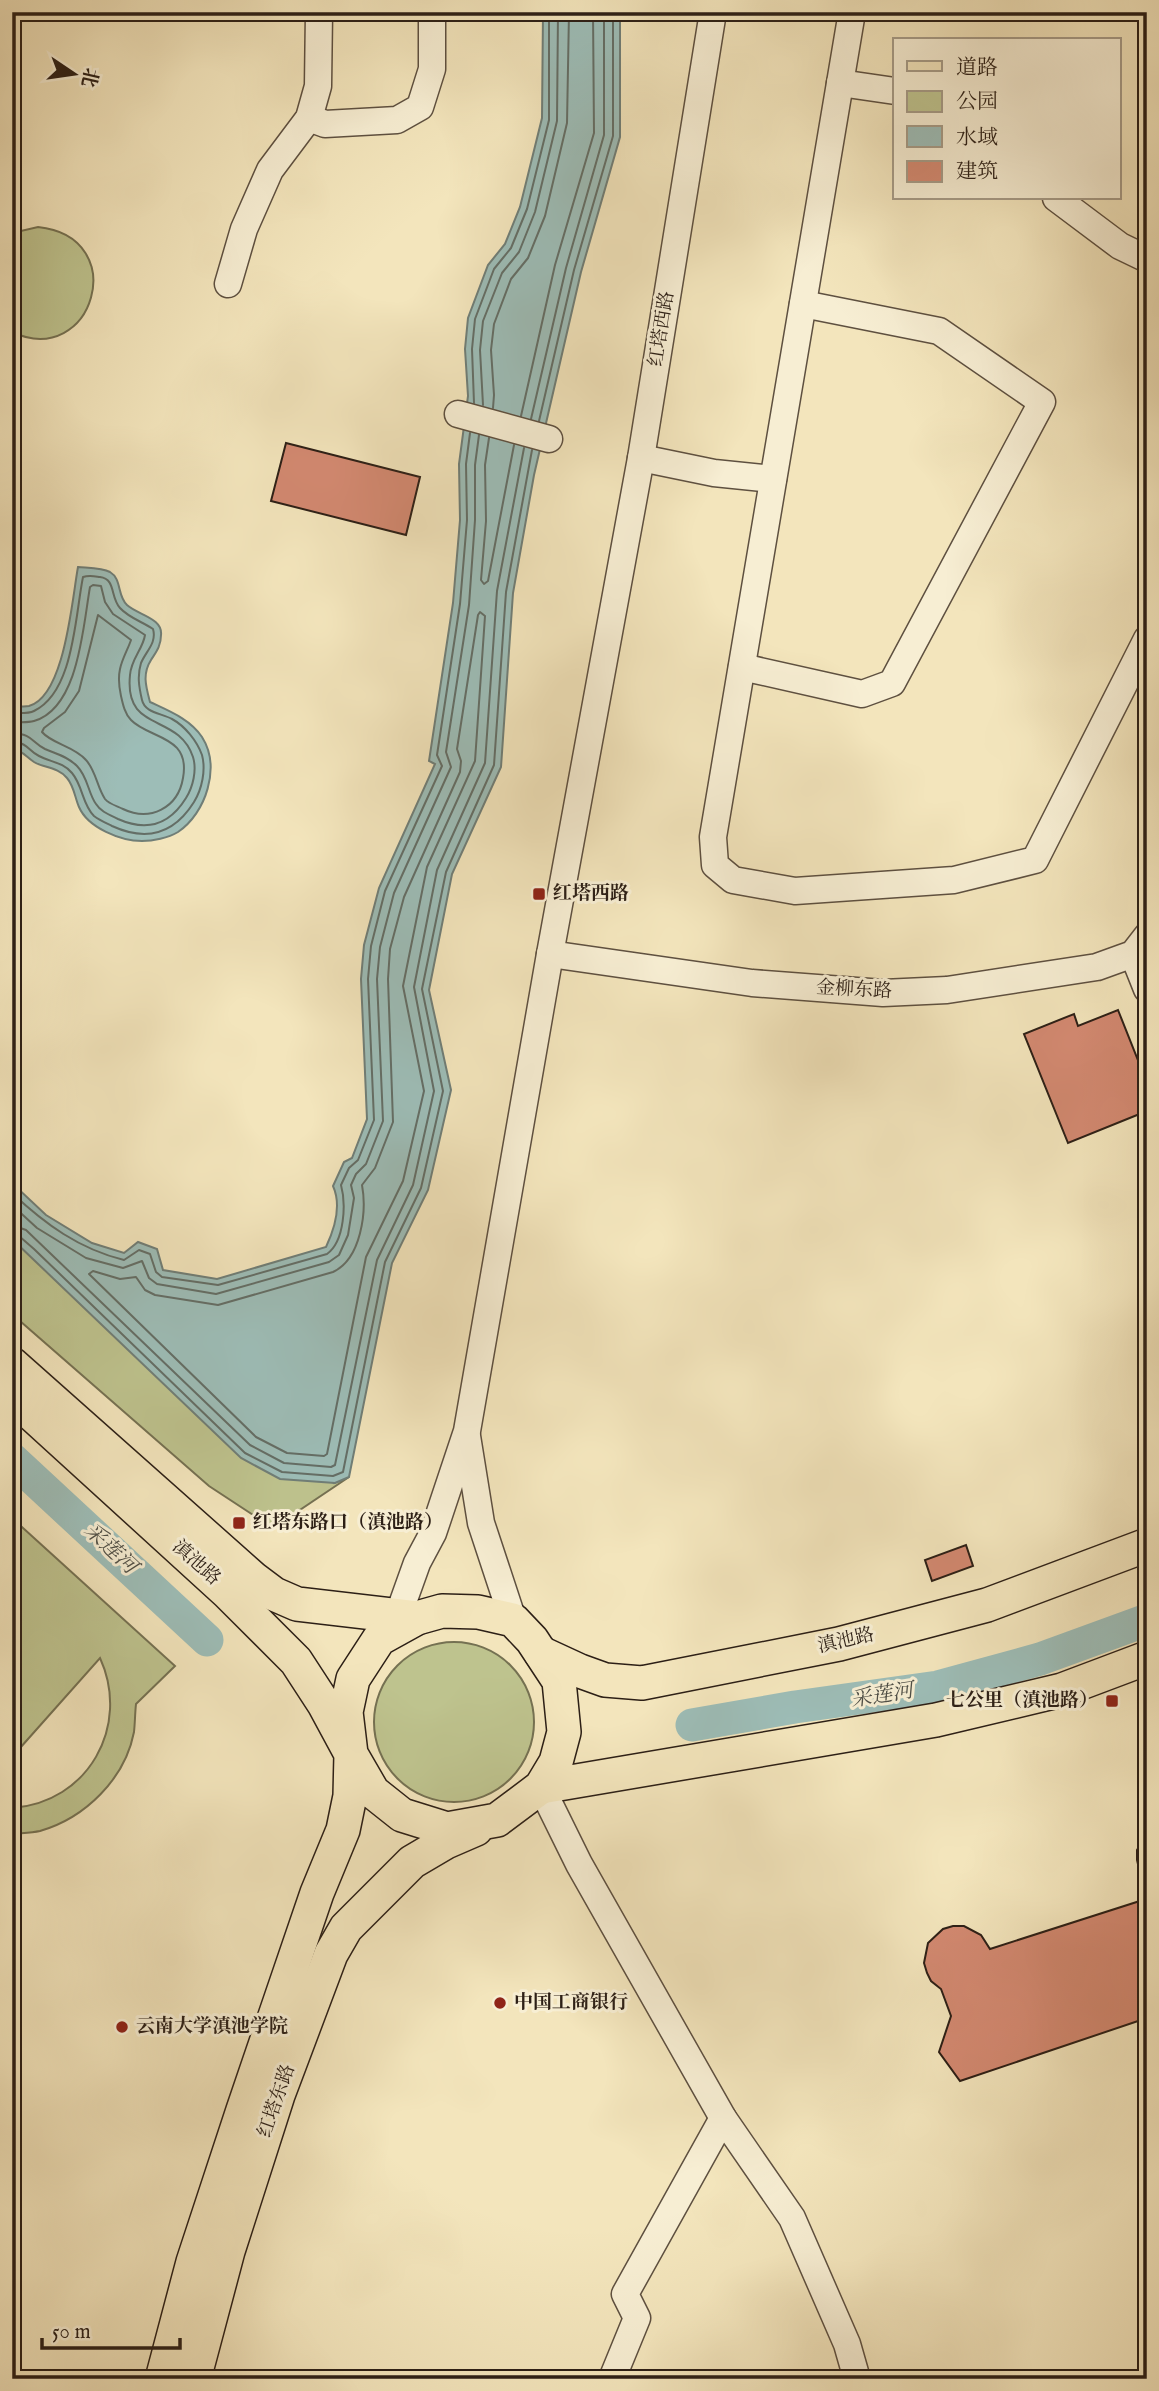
<svg xmlns="http://www.w3.org/2000/svg" width="1159" height="2391" viewBox="0 0 1159 2391" font-family="'IM FELL English','Noto Serif SC',serif">
<rect width="100%" height="100%" fill="#f3e5bc"/>
<filter id="stains"><feTurbulence type="fractalNoise" baseFrequency=".00286" numOctaves="4"/><feColorMatrix values="0 0 0 0 .2 0 0 0 0 .09 0 0 0 0 .02 0 0 0 .5 -.17"/></filter>
<radialGradient id="worn" r=".72"><stop offset=".6" stop-color="#630" stop-opacity="0"/><stop offset="1" stop-color="#630" stop-opacity=".3"/></radialGradient>
<g fill="#bec38e" stroke="#757152" stroke-width="2">
<path d="M38,227C133,237 93,370 12,332V233Z"/>
<polygon points="12,1239 29,1254 334,1483 349,1477 273,1528 209,1486 12,1314"/>
<path d="M12,1518L175,1666L136,1704C135,1713 135,1723 134,1732C125,1779 85,1818 40,1831C31,1833 21,1833 12,1834V1808C88,1803 131,1726 100,1658L12,1757Z"/>
<circle cx="454" cy="1722" r="80"/>
</g>
<g fill="#9dbdb7" stroke="#707e77" stroke-width="2">
<path d="M543,12H620V137L581,272L534,475L513,593L501,767L452,874L429,990L451,1090L428,1190L392,1263L349,1477L335,1483L280,1479L241,1458L12,1239V1183L46,1215L92,1243L124,1253L138,1242L157,1249L163,1270L217,1279L326,1247C335,1228 342,1206 333,1186L344,1162L352,1158L367,1119L361,979L364,945L379,888L435,764L429,761L453,603L460,520L459,464L468,396L465,349L468,318L488,265L505,244L520,207L542,118Z"/>
<path d="M78,567C87,568 102,568 110,572C122,579 117,596 127,605C138,615 163,618 161,635C161,646 156,652 151,660C142,674 146,687 150,702C169,711 190,719 202,737C221,767 206,813 178,832C168,838 153,841 142,841C121,841 88,828 79,807C75,798 74,786 67,778C58,767 44,768 34,762C25,756 23,751 12,748V706C17,706 24,707 29,706C65,696 72,599 78,567Z"/>
</g>
<g fill="none" stroke-linecap="round" stroke-linejoin="round">
<g stroke="#646e66" stroke-width="2">
<polyline points="474,403 472,349 475,319 494,269 511,248 527,209 549,120 549,12"/>
<polyline points="483,405 480,350 483,321 502,273 519,252 535,212 557,121 558,12"/>
<polyline points="493,408 494,395 491,350 494,324 511,279 528,258 545,216 567,123 569,12"/>
<polyline points="521,416 555,265 594,133 593,12"/>
<polyline points="531,419 566,268 604,135 604,12"/>
<polyline points="539,421 574,270 613,136 613,12"/>
<polyline points="489,438 485,465 486,521 481,580 484,584 488,581 514,445"/>
<path d="M480,612L485,616L475,761L427,867L403,986L424,1091L403,1181L366,1257L327,1454L324,1456L287,1453L256,1437L89,1274L93,1271L120,1279L136,1277L145,1290L155,1295L218,1305L333,1272C361,1259 367,1212 362,1185L375,1168L393,1122L388,979L390,949L404,897L460,772L461,761L457,749L478,615Z"/>
<path d="M98,615L131,640C128,649 122,659 120,669C118,678 119,687 121,696C123,705 125,714 131,720C149,739 191,735 183,778C178,808 150,822 123,809C117,806 109,804 105,799C97,787 96,771 86,760C74,746 52,744 42,732L44,728L65,712L79,691Z"/>
<path d="M12,713C19,713 28,714 34,711C74,692 75,616 83,577C89,575 93,576 100,577C116,579 110,597 120,608C129,618 143,622 153,629C157,643 146,651 141,663C137,676 139,687 142,700C145,713 161,713 172,719C185,726 197,741 202,755C206,770 202,789 194,802C174,834 147,842 112,826C106,823 99,820 94,816C82,804 83,786 72,773C63,762 50,762 39,756C27,750 29,743 12,742"/>
<path d="M12,722C19,722 27,723 34,721C79,708 83,626 90,587L93,585L101,586L105,602L113,614L145,635C143,649 131,659 130,675C124,734 178,712 193,757C197,770 193,787 186,798C170,824 147,832 118,819C110,815 101,812 96,804C88,793 88,777 77,766C67,756 56,754 45,749C31,742 33,734 12,733"/>
<path d="M12,1193C45,1224 79,1249 124,1260L139,1250L150,1254L156,1272L162,1277L218,1285L327,1254C345,1241 346,1203 341,1185L349,1168L358,1160L374,1120L368,979L371,946L385,891L442,766L437,755L460,604L467,520L466,464L470,433"/>
<polyline points="12,1205 37,1228 86,1258 123,1268 142,1261 149,1278 157,1284 216,1294 329,1262 339,1255 348,1235 354,1198 351,1185 356,1174 366,1164 383,1121 377,979 380,947 394,893 451,767 446,752 469,605 475,520 475,465 479,435"/>
<polyline points="12,1225 26,1230 250,1445 284,1463 331,1467 335,1465 377,1260 413,1185 434,1091 414,987 437,870 485,763 497,591 524,448"/>
<polyline points="12,1234 19,1236 34,1249 245,1453 282,1472 333,1476 343,1472 385,1262 421,1188 443,1091 422,989 446,872 494,765 506,592 532,450"/>
</g>
<g stroke="#9dbdb7" stroke-width="33">
<polyline points="12,1459 207,1640"/>
<polyline points="692,1725 795,1707 938,1687 1040,1659 1147,1620"/>
</g>
</g>
<g fill="#d38971" stroke="#2c1f16" stroke-width="2">
<polygon points="286,443 420,477 406,535 271,501"/>
<polygon points="1118,1010 1147,1083 1147,1111 1068,1143 1024,1034 1074,1014 1078,1026"/>
<polygon points="966,1545 973,1566 932,1581 925,1560"/>
<polygon points="1147,1833 1147,2018 960,2081 939,2052 951,2016 941,1989 931,1981 927,1973 924,1963 928,1943 943,1929 953,1926 964,1926 981,1935 990,1949 1146,1899 1137,1860 1137,1850"/>
</g>
<g fill="none" stroke-linecap="round" stroke-linejoin="round">
<defs>
<g id="minor">
<polyline points="852,12 713,837 715,865 733,880 795,891 954,880 1035,860 1147,639"/>
<polyline points="840,83 895,91"/>
<polyline points="309,118 325,124 397,120 420,107 432,69 432,12"/>
<polyline points="1056,198 1120,246 1147,259"/>
<polyline points="228,284 244,229 270,170 309,118 318,86 319,12"/>
<polyline points="458,414 549,439"/>
<polyline points="641,458 714,473 773,479"/>
<polyline points="742,667 862,694 892,683 1042,402 939,331 803,304"/>
<polyline points="550,954 752,983 883,993 947,990 1097,967 1133,954 1147,936"/>
<polyline points="1133,954 1147,989"/>
<polyline points="467,1436 481,1523 513,1620"/>
<polyline points="393,1630 417,1563 433,1533 467,1431 550,954 641,458 713,12"/>
<polyline points="541,1787 579,1864 723,2118 792,2218 847,2344 857,2379"/>
<polyline points="612,2379 637,2318 625,2294 723,2118"/>
</g>
<g id="major">
<polyline points="12,1364 254,1579 274,1594 297,1604 417,1618"/>
<polyline points="12,1396 228,1593 296,1661 324,1704 351,1754 373,1792 402,1815 447,1829 497,1820 541,1787 556,1762 564,1732 559,1681 532,1640 513,1620 478,1612 442,1611 417,1618 379,1639 353,1679 346,1712 351,1754 350,1796 343,1830 317,1893 243,2110 193,2262 162,2379"/>
<polyline points="541,1653 580,1671 605,1680 642,1683 839,1644 987,1605 1147,1545"/>
<polyline points="541,1787 936,1720 1062,1690 1147,1658"/>
<polyline points="194,2379 228,2251 278,2095 331,1954 346,1928 412,1862 446,1842 476,1829"/>
</g>
</defs>
<use href="#minor" stroke="#5e5040" stroke-width="29"/>
<use href="#major" stroke="#2c1f16" stroke-width="36"/>
<use href="#minor" stroke="#f7eed3" stroke-width="26"/>
<use href="#major" stroke="#f3e5bc" stroke-width="33"/>
</g>
<g fill="#8f2418" stroke="#f7eed3" stroke-width="2.5">
<rect x="532" y="887" width="14" height="14" rx="3.5"/>
<rect x="232" y="1516" width="14" height="14" rx="3.5"/>
<rect x="1105" y="1694" width="14" height="14" rx="3.5"/>
<circle cx="500" cy="2003" r="7"/>
<circle cx="122" cy="2027" r="7"/>
</g>
<g text-anchor="middle" dominant-baseline="central" stroke-width="6" stroke-linejoin="round" paint-order="stroke">
<g font-size="19" fill="#2c1f16" stroke="#f7eed3">
<text transform="translate(662 329) rotate(-81)">红塔西路</text>
<text transform="translate(854 990) rotate(3)">金柳东路</text>
<text transform="translate(196 1563) rotate(42)">滇池路</text>
<text transform="translate(846 1641) rotate(-13)">滇池路</text>
<text transform="translate(277 2101) rotate(-71)">红塔东路</text>
</g>
<g font-size="19" font-weight="bold" fill="#2c1f16" stroke="#f7eed3" text-anchor="start">
<text x="553" y="894">红塔西路</text>
<text x="253" y="1523">红塔东路口（滇池路）</text>
<text x="1098" y="1701" text-anchor="end">七公里（滇池路）</text>
<text x="514" y="2003">中国工商银行</text>
<text x="136" y="2027">云南大学滇池学院</text>
</g>
<g font-size="21" font-style="italic" fill="#4e4e46" stroke="#f7eed3">
<text transform="translate(110 1549) rotate(43)">采莲河</text>
<text transform="translate(882 1696) rotate(-9)">采莲河</text>
</g>
</g>
<rect width="1159" height="2391" fill="none" stroke="#f3e5bc" stroke-width="42"/>
<rect x="14" y="14" width="1131" height="2363" fill="none" stroke="#2c1f16" stroke-width="3.5"/>
<rect x="21" y="21" width="1117" height="2349" fill="none" stroke="#2c1f16" stroke-width="2"/>
<rect x="893" y="38" width="228" height="161" fill="#f7eed3" stroke="#a69b87" stroke-width="2"/>
<rect x="907" y="61" width="35" height="10" fill="#f3e5bc" stroke="#a69b87" stroke-width="2"/>
<text x="956" y="74" font-size="21" fill="#2c1f16">道路</text>
<rect x="907" y="91" width="35" height="21" fill="#bec38e" stroke="#a69b87" stroke-width="2"/>
<text x="956" y="108" font-size="21" fill="#2c1f16">公园</text>
<rect x="907" y="126" width="35" height="21" fill="#9dbdb7" stroke="#a69b87" stroke-width="2"/>
<text x="956" y="144" font-size="21" fill="#2c1f16">水域</text>
<rect x="907" y="161" width="35" height="21" fill="#d38971" stroke="#a69b87" stroke-width="2"/>
<text x="956" y="178" font-size="21" fill="#2c1f16">建筑</text>
<g transform="translate(74 74) rotate(103)" stroke="#f7eed3" stroke-width="5" paint-order="stroke">
<path d="M0-5L12 26L0 18L-12 26Z" fill="#2c1f16"/>
<text y="-10" font-size="19" font-weight="bold" text-anchor="middle" fill="#2c1f16">北</text>
</g>
<path d="M42 2338v10h138v-10" fill="none" stroke="#2c1f16" stroke-width="3.5"/>
<text x="52" y="2338" font-size="21" fill="#2c1f16" stroke="#f7eed3" stroke-width="5" paint-order="stroke">50 m</text>
<rect width="100%" height="100%" filter="url(#stains)"/>
<rect width="100%" height="100%" fill="url(#worn)"/>
</svg>
